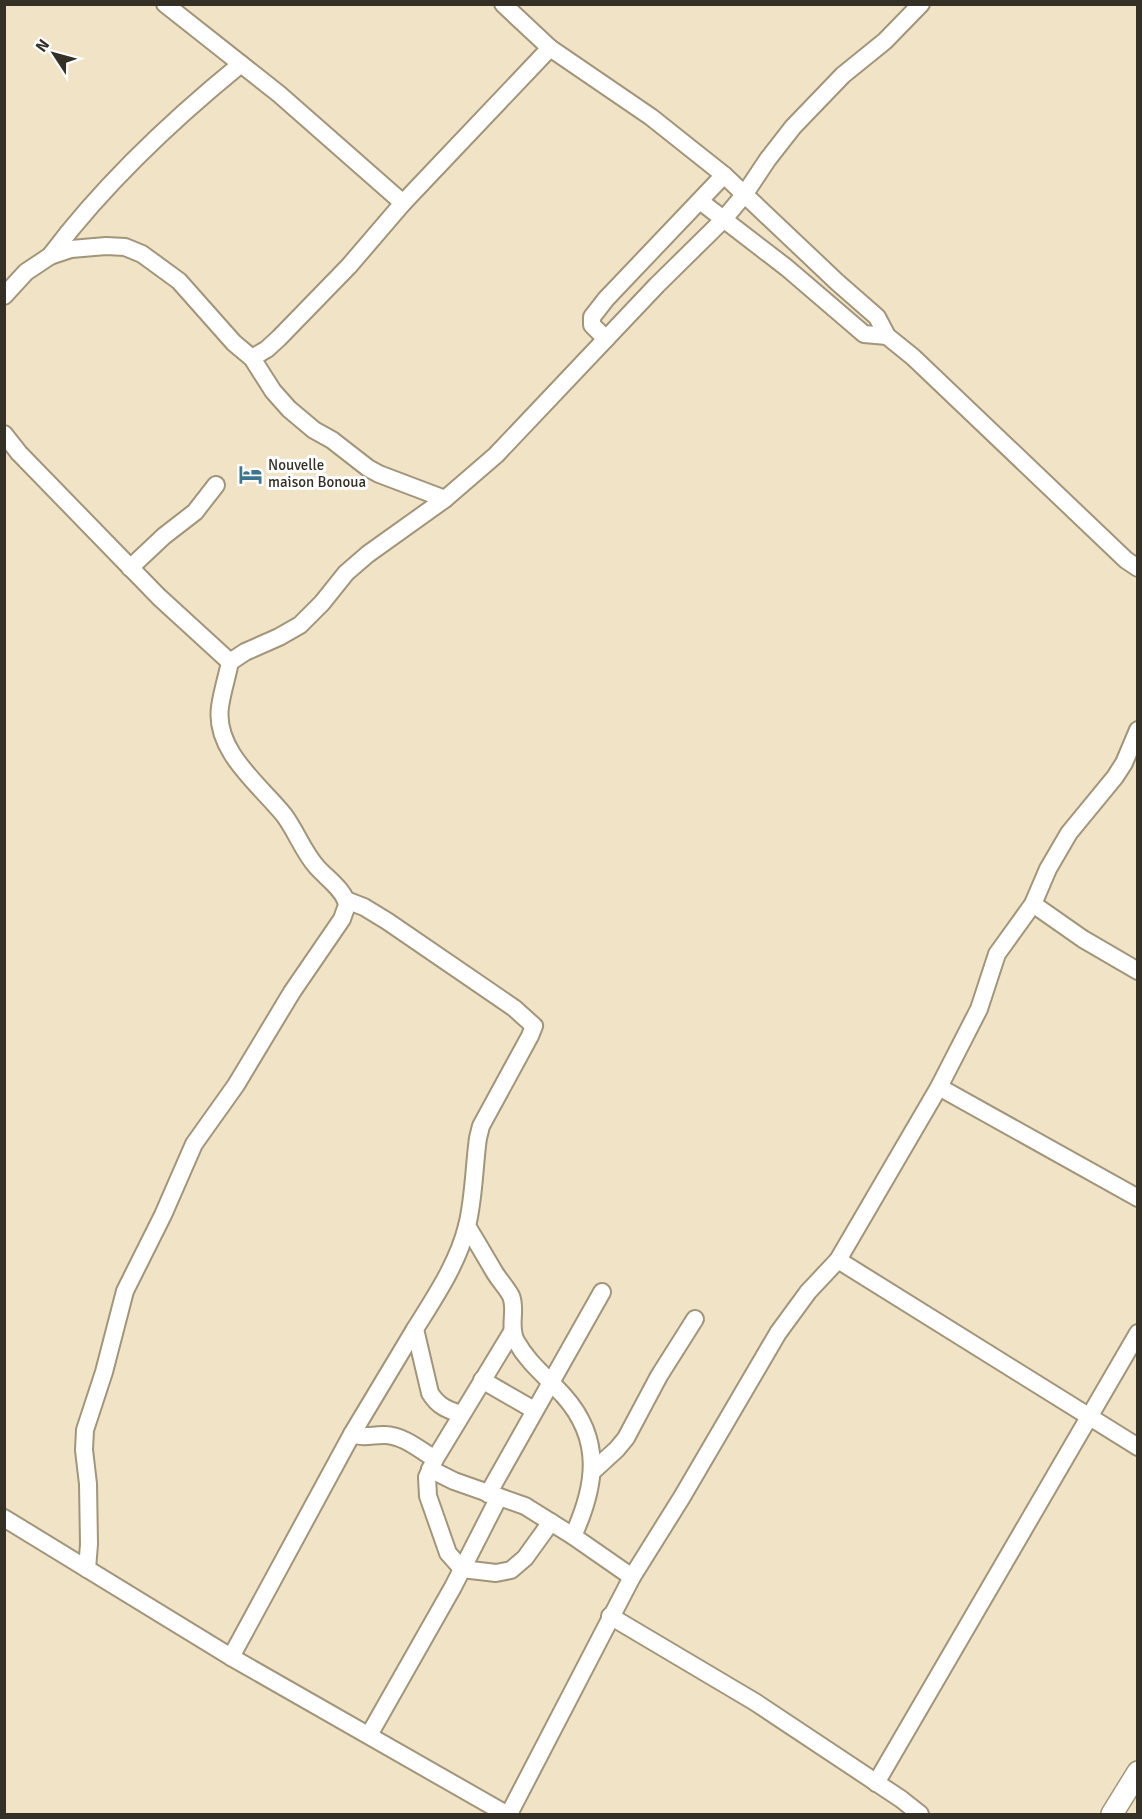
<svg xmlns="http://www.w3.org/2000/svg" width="1142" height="1819" viewBox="0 0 1142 1819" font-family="Signika,sans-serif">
<rect width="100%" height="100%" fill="#f0e3c6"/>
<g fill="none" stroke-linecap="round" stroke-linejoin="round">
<defs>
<g id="minor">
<polyline points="165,4 279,94 403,203"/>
<polyline points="503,4 550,48 651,117 724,175 837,282 877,317 887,336 913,357 1126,560 1138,568"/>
<polyline points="700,201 787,268 864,334 887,336"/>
<path d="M50,256C104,184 171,121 241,64"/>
<polyline points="4,296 26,272 50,256 71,249 106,246 125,247 142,254 179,281 234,343 252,358 273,391 289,409 314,430 332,440 368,468 379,474 445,499"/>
<polyline points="606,339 592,325 592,317 606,299 724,175"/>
<polyline points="252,358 267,349 279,338 349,266 403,203 550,48"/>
<polyline points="4,434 19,453 159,597 230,662 245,652 279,637 300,625 322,603 346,573 368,554 445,499 496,455 657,285 723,220 744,195 768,159 793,127 843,75 885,41 921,4"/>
<polyline points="130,568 164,536 195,512 216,485"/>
<path d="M346,900L364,907L387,921L514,1008L534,1026L530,1036L481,1126L478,1138C474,1167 474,1198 467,1226C458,1263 435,1297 415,1329L430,1393C438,1406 446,1409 460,1414"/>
<polyline points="1033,904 1083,939 1138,971"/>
<polyline points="939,1087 1138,1198"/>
<path d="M467,1226C477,1242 486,1258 495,1273C500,1281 507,1288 511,1296C517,1310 508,1326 516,1341C528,1363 547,1377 564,1396C603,1440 596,1486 573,1536"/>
<polyline points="838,1260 1138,1447"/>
<path d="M415,1329L352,1434C365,1439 374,1434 386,1435C404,1436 420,1450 435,1459"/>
<polyline points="512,1332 435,1459 427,1477 428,1496 448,1553 462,1569 496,1573 511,1570 525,1558 551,1522"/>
<polyline points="482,1380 534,1410"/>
<polyline points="430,1469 454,1481 525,1506 573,1536 632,1577"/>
<polyline points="593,1471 617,1449 626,1438 659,1376 695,1319"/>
<polyline points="488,1494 602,1292"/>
<polyline points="4,1518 231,1657 506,1814"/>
<path d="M87,1569L89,1544L88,1484L84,1450L85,1430L104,1372L125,1291L163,1215L194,1144L236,1085L292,992L342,919L347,905C345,890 325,877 316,866C303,851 296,831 284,815C260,785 214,751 220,707C222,692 227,677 230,662"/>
<polyline points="610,1616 755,1702 901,1799 920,1814"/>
<polyline points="231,1657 352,1434"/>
<polyline points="369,1735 453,1587 499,1497"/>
<polyline points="876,1783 1138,1333"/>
<polyline points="509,1814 632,1577 682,1497 778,1333 808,1292 838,1260 939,1087 979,1009 997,954 1033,904 1048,869 1069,833 1115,777 1124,763 1138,730"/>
</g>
<polyline id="tertiary" points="1112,1814 1138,1772"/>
</defs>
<use href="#minor" stroke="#a1957a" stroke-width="20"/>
<use href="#tertiary" stroke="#a1957a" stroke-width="24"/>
<use href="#minor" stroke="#fff" stroke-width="16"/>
<use href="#tertiary" stroke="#fff" stroke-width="21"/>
</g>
<defs>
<symbol id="hotel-bare" viewBox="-9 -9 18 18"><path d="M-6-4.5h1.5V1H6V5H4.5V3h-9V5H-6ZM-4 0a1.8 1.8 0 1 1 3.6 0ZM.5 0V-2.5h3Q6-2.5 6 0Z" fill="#3b758e" stroke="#fff" stroke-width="2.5" paint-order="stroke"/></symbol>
</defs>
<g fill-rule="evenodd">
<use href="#hotel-bare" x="234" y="458" width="33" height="33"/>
</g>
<g text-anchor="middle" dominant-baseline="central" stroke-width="6" stroke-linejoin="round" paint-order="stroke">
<g font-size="15" fill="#353025" stroke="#fff" text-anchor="start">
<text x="268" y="465">Nouvelle<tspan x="268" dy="17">maison Bonoua</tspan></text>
</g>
</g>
<rect width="1142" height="1819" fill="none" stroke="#353025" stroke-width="12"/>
<g transform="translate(54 54) rotate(306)" stroke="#ffffff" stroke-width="4.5" paint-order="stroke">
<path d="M0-4.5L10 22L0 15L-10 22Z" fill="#353025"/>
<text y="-9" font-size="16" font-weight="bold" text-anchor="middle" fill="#353025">N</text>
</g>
</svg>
